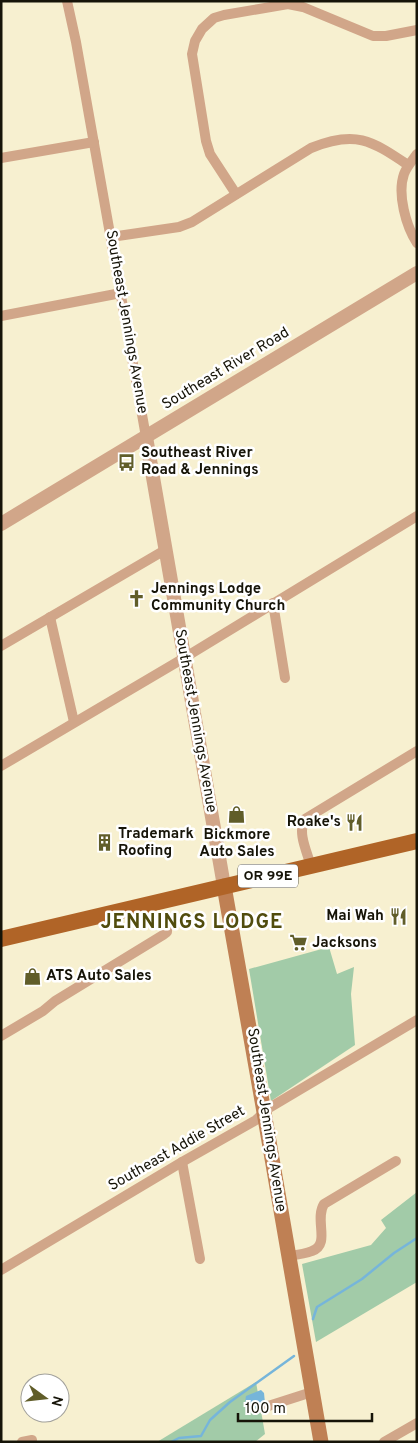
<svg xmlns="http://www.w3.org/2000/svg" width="418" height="1443" viewBox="0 0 418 1443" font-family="Overpass,sans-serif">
<rect width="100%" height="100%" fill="#f7f0d0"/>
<g fill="#a2cba8">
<polygon points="329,947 337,974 354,967 351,994 355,1045 271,1101 249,969"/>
<polygon points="417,1192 417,1282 316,1342 302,1264 371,1245 386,1228 381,1220"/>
<polygon points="256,1382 265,1434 255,1442 157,1442"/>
</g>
<path fill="#76b5da" d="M261,1390L264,1393L265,1403L250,1410C245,1406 245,1401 246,1396Z"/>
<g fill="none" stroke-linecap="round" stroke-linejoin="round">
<g stroke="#76b5da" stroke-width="2.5">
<polyline points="313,1319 317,1307 362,1279 394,1253 417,1238"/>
<polyline points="171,1442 179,1438 201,1436 210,1420 230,1402 294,1356"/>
</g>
<g stroke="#d1a689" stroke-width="10">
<polyline points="67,1 76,42 146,437"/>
<path d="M417,154C412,161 407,166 404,174C397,194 406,226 417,243"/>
<polyline points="1,158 94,142"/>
<polyline points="236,194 210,154 206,141 192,54 195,41 202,29 214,18 224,15 288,4 303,7 373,36 386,36 417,30"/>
<path d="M111,237L179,227L192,222L311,148C355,130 371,140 408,165"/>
<polyline points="1,316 121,293"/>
<polyline points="273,603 285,678"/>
<polyline points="50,617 74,722"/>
<polyline points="1,646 165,550"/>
<polyline points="1,766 184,658 417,516"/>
<path d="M311,866C307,852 297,832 305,819L417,751"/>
<polyline points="1,1036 43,1011 55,1001 163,935 167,932 167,921"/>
<polyline points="182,1162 200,1259"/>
<path d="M288,1256C296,1255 305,1254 312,1251C331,1244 314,1220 324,1204L396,1161"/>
<polyline points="1,1270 182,1162 256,1120 269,1108 417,1020"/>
<polyline points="262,1408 312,1392"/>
<polyline points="22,1442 32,1440"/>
<polyline points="384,1442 417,1423"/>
</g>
<g stroke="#d1a689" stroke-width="14">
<polyline points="146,437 224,886"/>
<polyline points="1,524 417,273"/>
</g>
<path stroke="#bf8054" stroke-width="15" d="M224,886C258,1071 288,1257 321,1442"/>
<polyline stroke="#b06427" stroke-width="16" points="1,939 417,841"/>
</g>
<defs>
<symbol id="bus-bare" viewBox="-9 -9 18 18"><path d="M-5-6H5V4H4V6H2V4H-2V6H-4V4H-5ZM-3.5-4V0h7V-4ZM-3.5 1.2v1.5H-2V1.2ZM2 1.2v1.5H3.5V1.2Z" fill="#605d29" stroke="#fff" stroke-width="2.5" paint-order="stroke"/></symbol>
<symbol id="church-bare" viewBox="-9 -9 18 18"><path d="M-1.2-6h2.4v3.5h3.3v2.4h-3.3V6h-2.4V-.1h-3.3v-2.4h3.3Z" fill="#605d29" stroke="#fff" stroke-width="2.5" paint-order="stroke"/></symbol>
<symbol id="shop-bare" viewBox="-9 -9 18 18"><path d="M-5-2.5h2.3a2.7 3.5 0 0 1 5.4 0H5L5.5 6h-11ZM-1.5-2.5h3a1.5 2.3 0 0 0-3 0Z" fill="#605d29" stroke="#fff" stroke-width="2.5" paint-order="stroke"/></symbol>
<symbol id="restaurant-bare" viewBox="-9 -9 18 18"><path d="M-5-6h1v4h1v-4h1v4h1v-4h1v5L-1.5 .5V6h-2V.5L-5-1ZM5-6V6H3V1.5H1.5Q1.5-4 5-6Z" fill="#605d29" stroke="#fff" stroke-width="2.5" paint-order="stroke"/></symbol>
<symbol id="building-bare" viewBox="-9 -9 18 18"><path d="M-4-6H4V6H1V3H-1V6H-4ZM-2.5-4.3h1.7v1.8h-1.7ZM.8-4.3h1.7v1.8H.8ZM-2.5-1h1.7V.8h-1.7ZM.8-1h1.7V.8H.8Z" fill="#605d29" stroke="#fff" stroke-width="2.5" paint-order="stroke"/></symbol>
<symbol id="supermarket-bare" viewBox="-9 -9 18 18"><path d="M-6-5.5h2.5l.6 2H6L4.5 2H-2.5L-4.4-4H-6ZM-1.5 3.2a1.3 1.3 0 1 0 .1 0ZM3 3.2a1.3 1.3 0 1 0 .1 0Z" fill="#605d29" stroke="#fff" stroke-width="2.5" paint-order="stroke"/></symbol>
</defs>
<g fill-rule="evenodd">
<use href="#bus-bare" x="114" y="450" width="25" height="25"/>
<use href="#church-bare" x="124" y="586" width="25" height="25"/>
<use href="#shop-bare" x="224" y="802" width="25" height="25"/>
<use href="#restaurant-bare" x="342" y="810" width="25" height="25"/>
<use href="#building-bare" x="92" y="830" width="25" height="25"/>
<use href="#restaurant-bare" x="386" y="904" width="25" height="25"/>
<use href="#supermarket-bare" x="286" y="930" width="25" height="25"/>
<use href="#shop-bare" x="20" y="964" width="25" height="25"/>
</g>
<g text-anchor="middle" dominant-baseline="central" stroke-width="5" stroke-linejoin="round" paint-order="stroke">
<rect fill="#fff" stroke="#5c5a52" stroke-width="1" x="238" y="864.5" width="60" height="23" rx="4"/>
<g font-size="14" font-weight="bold" fill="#161408">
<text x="268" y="876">OR 99E</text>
</g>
<g font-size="15" fill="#161408" stroke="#fff">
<text transform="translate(126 322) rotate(80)">Southeast Jennings Avenue</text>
<text transform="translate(226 369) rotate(-31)">Southeast River Road</text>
<text transform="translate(195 721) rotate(80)">Southeast Jennings Avenue</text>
<text transform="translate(266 1120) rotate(81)">Southeast Jennings Avenue</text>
<text transform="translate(177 1149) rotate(-30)">Southeast Addie Street</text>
</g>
<g font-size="15" font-weight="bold" fill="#161408" stroke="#fff" text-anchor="start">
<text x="141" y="453">Southeast River<tspan x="141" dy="17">Road &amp; Jennings</tspan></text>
<text x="151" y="589">Jennings Lodge<tspan x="151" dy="17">Community Church</tspan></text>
<text x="341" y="822" text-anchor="end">Roake's</text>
<text x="118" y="834">Trademark<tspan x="118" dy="17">Roofing</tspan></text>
<text x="237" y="835" text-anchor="middle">Bickmore<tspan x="237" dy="17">Auto Sales</tspan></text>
<text x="384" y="916" text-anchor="end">Mai Wah</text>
<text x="312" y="943">Jacksons</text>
<text x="46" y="976">ATS Auto Sales</text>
</g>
<g font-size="20" font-weight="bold" letter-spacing="1" fill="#514c0d" stroke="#fff">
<text x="192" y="923">JENNINGS LODGE</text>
</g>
</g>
<rect width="418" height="1443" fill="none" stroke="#161408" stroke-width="5"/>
<g transform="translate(45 1398) rotate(105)"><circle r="24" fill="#ffffff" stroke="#a2a19c"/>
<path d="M0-4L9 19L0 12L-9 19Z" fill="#605d29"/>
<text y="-8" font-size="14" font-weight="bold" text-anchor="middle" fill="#161408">N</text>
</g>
<path d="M238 1413v8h134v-8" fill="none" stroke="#161408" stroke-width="2.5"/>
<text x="245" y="1413" font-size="15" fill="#161408" stroke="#ffffff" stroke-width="4" paint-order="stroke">100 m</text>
</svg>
